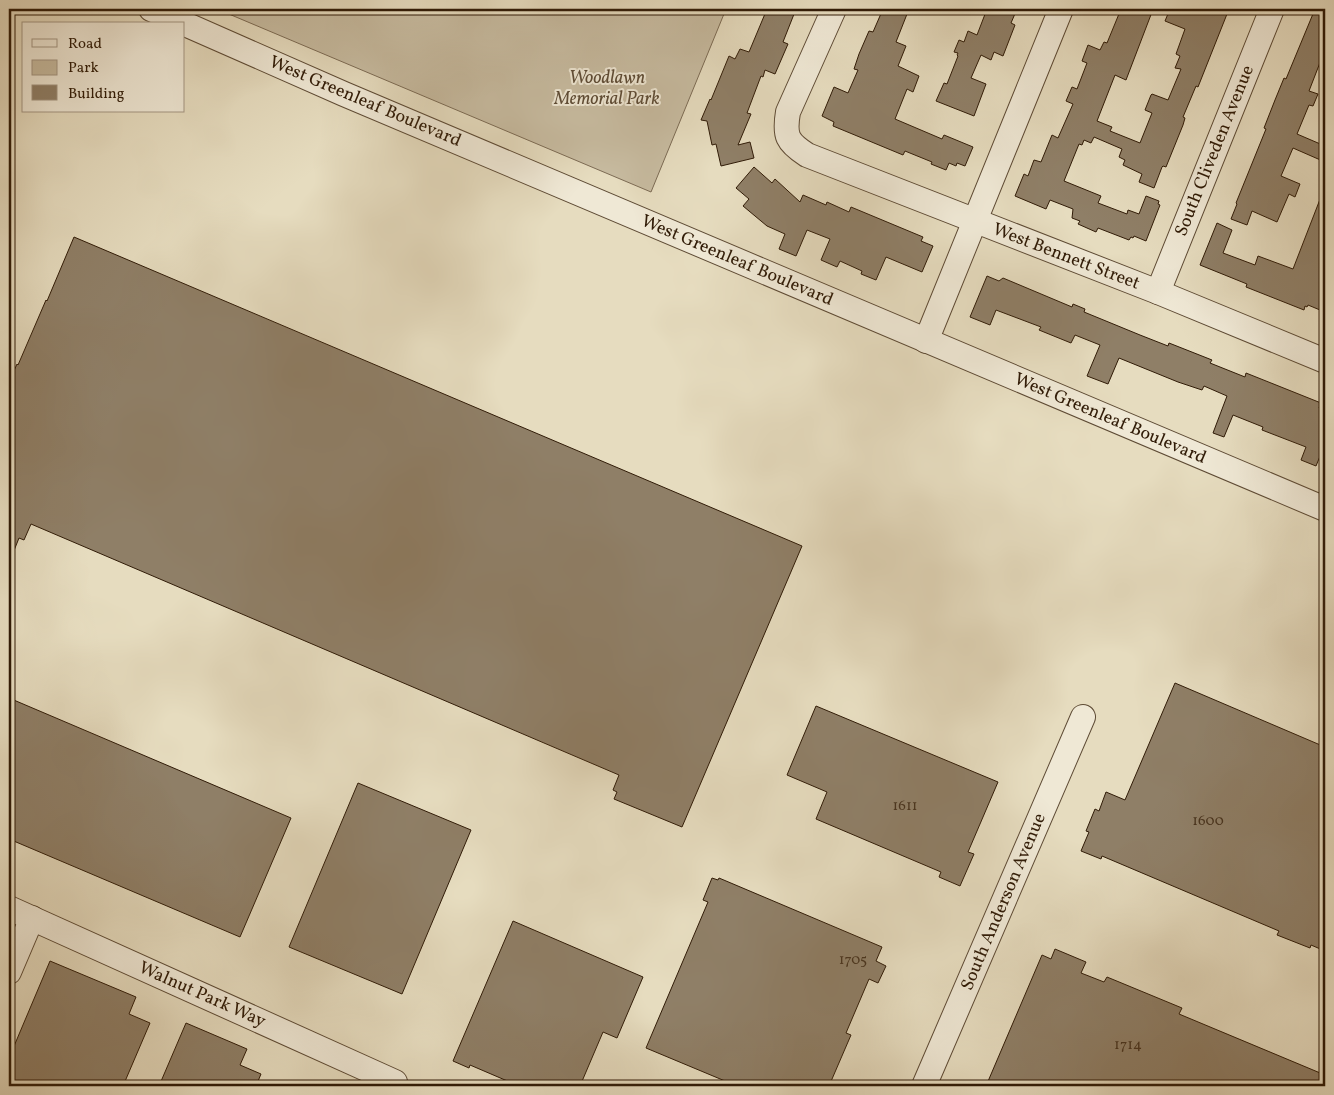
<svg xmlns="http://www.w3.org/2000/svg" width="1334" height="1095" viewBox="0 0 1334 1095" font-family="Vollkorn,serif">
<rect width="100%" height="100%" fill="#e6dcbf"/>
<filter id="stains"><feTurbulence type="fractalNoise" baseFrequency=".004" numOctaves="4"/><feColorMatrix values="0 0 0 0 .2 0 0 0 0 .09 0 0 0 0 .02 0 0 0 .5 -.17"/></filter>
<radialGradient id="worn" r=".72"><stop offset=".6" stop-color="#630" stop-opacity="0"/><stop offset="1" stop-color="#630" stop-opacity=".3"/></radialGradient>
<polygon fill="#c7bba0" stroke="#7c6b54" points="217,9 726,9 651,192"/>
<g fill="#8f7f67" stroke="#301b07">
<polygon points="767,9 796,9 783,42 788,44 775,74 765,70 763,77 761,76 747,113 751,114 738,145 750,142 754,158 721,166 716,144 712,145 707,121 701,120 710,99 711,100 729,56 735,59 740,49 749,52"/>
<polygon points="883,9 909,9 896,42 906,46 898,66 919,76 913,92 907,89 895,119 942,139 944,135 973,147 965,166 957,163 956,166 949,163 946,170 931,164 932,162 905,151 903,155 862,138 833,126 834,122 822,116 834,87 848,93 858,70 854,69 859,54 869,31 873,32"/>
<polygon points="987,9 1017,9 1011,23 1015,25 1003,56 994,52 991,60 981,55 971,78 986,84 974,116 936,101 944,83 947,84 958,56 957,55 958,53 954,52 959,40 964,42 968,31 977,35"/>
<polygon points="1121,9 1143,9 1152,12 1126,80 1115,75 1097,121 1112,127 1110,131 1140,143 1152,113 1145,110 1151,95 1152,94 1168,100 1181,69 1175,68 1180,56 1176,54 1185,29 1165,21 1170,9 1176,9 1191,14 1193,9 1229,9 1198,87 1196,86 1183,117 1185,118 1183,125 1166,167 1163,166 1162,167 1154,188 1139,182 1142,174 1123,165 1125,160 1119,157 1122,149 1094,137 1091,143 1084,140 1082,145 1079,144 1064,181 1101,196 1098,203 1127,214 1128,210 1139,214 1146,196 1159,201 1158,204 1160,205 1146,241 1134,236 1133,238 1131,237 1129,240 1098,228 1096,232 1078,224 1080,221 1072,218 1073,209 1050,200 1046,209 1015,196 1024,174 1028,176 1034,160 1041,162 1052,135 1058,138 1073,104 1066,101 1072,87 1077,89 1087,63 1082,61 1088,45 1100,50 1104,42 1107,43"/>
<polygon points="1315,9 1325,9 1325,62 1321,60 1309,91 1318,94 1313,106 1309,105 1297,134 1325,146 1325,162 1293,148 1281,176 1300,184 1295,197 1289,194 1277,222 1252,211 1247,225 1231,219 1237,204 1236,203 1266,129 1264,128 1275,100 1284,78 1286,79"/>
<polygon points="754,167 772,183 775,179 800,202 803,195 826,205 827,202 849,212 851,207 923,237 921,241 933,246 922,272 886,257 876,280 861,274 862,271 840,261 837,267 821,260 830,239 807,230 796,256 779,249 785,234 767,226 743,206 749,199 736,188"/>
<polygon points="1324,189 1325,296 1320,310 1308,305 1307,307 1305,306 1304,310 1246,287 1247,284 1200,265 1217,223 1232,230 1223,253 1255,265 1258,256 1293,269"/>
<polygon points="74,237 802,546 682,827 614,799 617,792 613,790 619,775 31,524 24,540 19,538 9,563 9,382 17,364 18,365 46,300 47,301"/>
<polygon points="987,276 999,281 1003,278 1072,307 1073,304 1085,309 1084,312 1140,335 1168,346 1169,343 1212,360 1210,363 1245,377 1246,373 1321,403 1319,408 1325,410 1325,444 1316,466 1301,460 1306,447 1262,430 1263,427 1233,415 1224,437 1213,433 1227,396 1204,386 1202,390 1178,382 1119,358 1108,384 1087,376 1100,345 1075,335 1071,343 1039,330 1041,327 996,310 990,325 970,317"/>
<polygon points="1175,683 1325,747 1325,951 1311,945 1310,948 1277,935 1279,931 1102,856 1101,859 1081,851 1089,832 1086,831 1095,809 1099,811 1106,792 1125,800"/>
<polygon points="9,698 291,818 240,937 9,839"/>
<polygon points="816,706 998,782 968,852 974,854 960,886 939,877 941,872 816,819 827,792 787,775"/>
<polygon points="358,783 471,830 402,994 289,947"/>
<polygon points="712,878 718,880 719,878 882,947 876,961 886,966 878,983 869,979 846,1033 851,1035 829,1086 737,1086 646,1048 708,902 703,900"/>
<polygon points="513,921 643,977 617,1038 603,1032 580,1086 519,1086 470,1065 469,1068 453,1061"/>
<polygon points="1055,949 1086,962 1081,973 1104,982 1107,977 1182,1008 1179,1014 1325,1075 1325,1086 986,1086 1042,955 1051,959"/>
<polygon points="50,961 136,997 129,1014 150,1023 123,1086 9,1086 9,1058"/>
<polygon points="186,1023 247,1049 240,1065 261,1074 256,1086 159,1086"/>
</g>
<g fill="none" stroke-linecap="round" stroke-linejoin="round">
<defs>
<g id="minor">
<polyline points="151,9 344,94 1325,509"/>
<path d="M834,9L788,112C784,136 787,142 807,155L1158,292L1325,361"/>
<polyline points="1158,292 1272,9"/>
<polyline points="926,341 1061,9"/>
<polyline points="9,908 395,1082"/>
<polyline points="9,972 32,918"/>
<polyline points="924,1086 1083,717"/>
</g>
</defs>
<use href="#minor" stroke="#5e4b35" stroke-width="26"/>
<use href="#minor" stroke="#efe8d5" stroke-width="24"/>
</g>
<g text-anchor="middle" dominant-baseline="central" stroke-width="4" stroke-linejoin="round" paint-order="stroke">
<g font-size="15" fill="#48341f">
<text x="905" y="806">1611</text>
<text x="1208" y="821">1600</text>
<text x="853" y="960">1705</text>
<text x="1128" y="1045">1714</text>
</g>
<g font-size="18" font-style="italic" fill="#5d4b35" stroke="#efe8d5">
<text x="607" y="78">Woodlawn<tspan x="607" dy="21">Memorial Park</tspan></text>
</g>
<g font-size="18" fill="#301b07" stroke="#efe8d5">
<text transform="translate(365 102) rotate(23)">West Greenleaf Boulevard</text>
<text transform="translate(1215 151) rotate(-68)">South Cliveden Avenue</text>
<text transform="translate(1066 257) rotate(21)">West Bennett Street</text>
<text transform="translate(737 261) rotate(23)">West Greenleaf Boulevard</text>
<text transform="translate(1110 419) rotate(23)">West Greenleaf Boulevard</text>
<text transform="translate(1004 902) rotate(-67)">South Anderson Avenue</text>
<text transform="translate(202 995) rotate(24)">Walnut Park Way</text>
</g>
</g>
<rect width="1334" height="1095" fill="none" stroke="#e6dcbf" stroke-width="30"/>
<rect x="10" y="10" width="1314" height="1075" fill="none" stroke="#301b07" stroke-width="2.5"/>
<rect x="15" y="15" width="1304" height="1065" fill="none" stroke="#301b07"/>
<rect x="22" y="22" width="162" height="90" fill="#efe8d5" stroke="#a39683"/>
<rect x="32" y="39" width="25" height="8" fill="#efe8d5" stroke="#a39683"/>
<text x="68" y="48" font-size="15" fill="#301b07">Road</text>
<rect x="32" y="60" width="25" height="15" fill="#c7bba0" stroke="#a39683"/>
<text x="68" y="72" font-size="15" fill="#301b07">Park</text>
<rect x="32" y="85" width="25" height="15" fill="#8f7f67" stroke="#a39683"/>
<text x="68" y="98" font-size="15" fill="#301b07">Building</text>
<rect width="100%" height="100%" filter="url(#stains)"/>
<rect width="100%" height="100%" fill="url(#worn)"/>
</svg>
